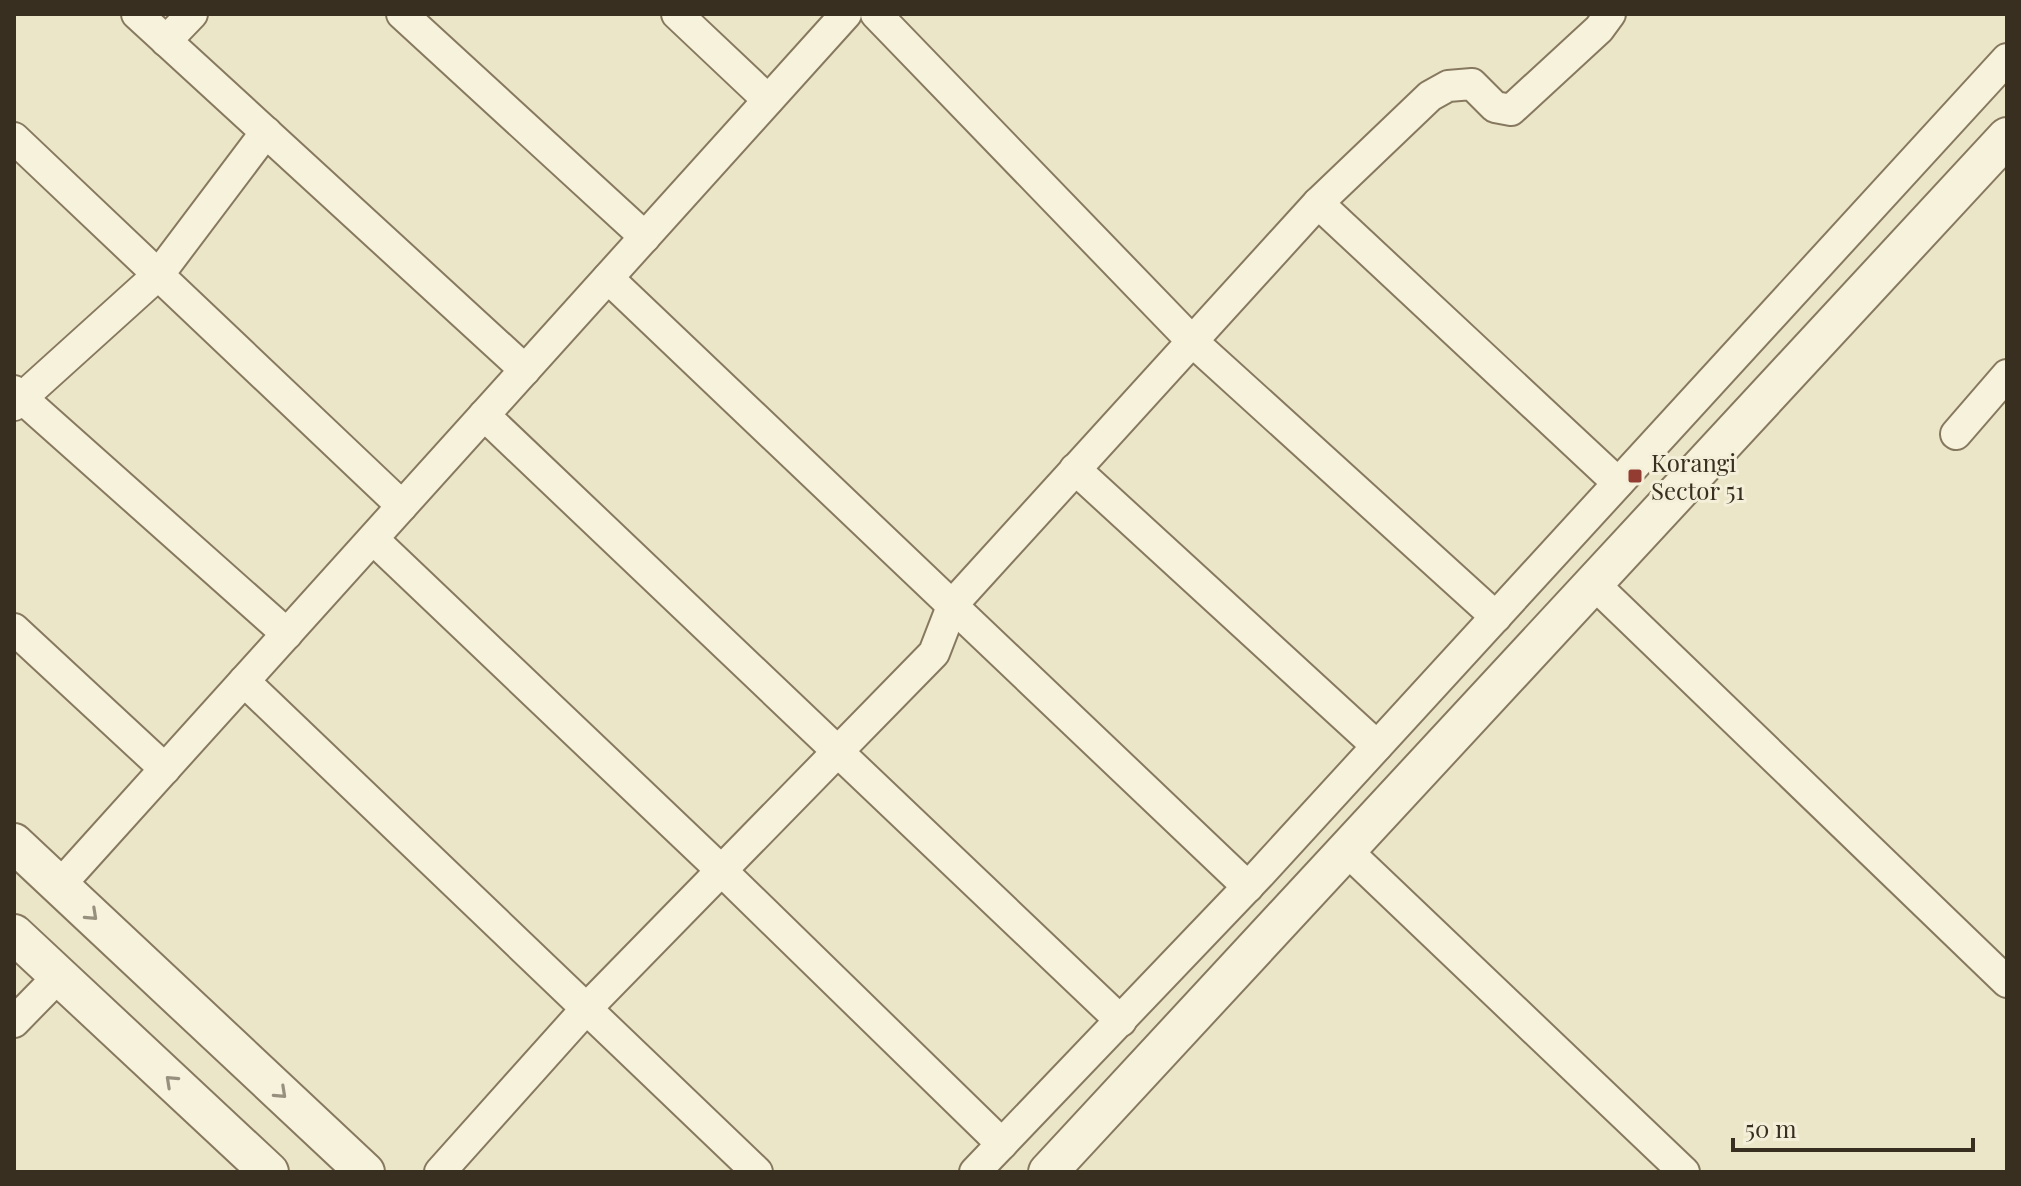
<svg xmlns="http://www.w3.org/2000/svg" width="2021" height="1186" viewBox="0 0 2021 1186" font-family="'Playfair Display',serif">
<rect width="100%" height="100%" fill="#ece6c9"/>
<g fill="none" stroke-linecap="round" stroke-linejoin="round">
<defs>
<g id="minor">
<polyline points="137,14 525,370"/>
<polyline points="402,14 645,237"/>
<polyline points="677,14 768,100"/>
<polyline points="876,14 1192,341 1496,617"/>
<polyline points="166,41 192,14"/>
<polyline points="14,138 402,506"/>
<polyline points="1318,203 1618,483"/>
<polyline points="608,278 1248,887"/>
<polyline points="14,391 287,634"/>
<polyline points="14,405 159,274 266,132"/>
<polyline points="484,415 1121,1021"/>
<polyline points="1956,434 2007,375"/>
<polyline points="1075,469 1377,746"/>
<polyline points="373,539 723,872 1002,1144"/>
<polyline points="1592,582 2007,982"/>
<polyline points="14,629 165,769"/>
<polyline points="244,681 757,1172"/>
<polyline points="1345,849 1684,1172"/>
<polyline points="60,885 846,14"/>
<polyline points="14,1022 59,976"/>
<polyline points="440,1172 586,1009 934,653 953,604 1318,203 1430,96 1448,86 1472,84 1495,107 1511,110 1599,29 1610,14"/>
<polyline points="975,1172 1259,875 2007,59"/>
</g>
<g id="tertiary">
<polyline points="14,843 365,1172"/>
<polyline points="14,934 269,1172"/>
<polyline points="1048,1172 2007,137"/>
</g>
</defs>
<use href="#minor" stroke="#87795f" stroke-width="34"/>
<use href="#tertiary" stroke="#87795f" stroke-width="42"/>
<use href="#minor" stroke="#f7f2dc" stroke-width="30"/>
<use href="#tertiary" stroke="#f7f2dc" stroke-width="38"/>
</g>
<defs><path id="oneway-chevron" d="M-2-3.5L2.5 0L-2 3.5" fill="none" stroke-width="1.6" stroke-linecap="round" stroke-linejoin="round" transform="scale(2)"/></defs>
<g stroke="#98907e">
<use href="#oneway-chevron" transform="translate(92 915) rotate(43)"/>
<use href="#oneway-chevron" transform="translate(171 1081) rotate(-137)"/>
<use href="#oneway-chevron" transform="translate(281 1093) rotate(43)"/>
</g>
<rect fill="#933d32" stroke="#f4efd8" stroke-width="3" x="1627" y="468" width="16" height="16" rx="4"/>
<g text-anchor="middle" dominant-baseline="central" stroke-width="6" stroke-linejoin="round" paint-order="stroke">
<g font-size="24" fill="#392f21" stroke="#f4efd8" text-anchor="start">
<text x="1651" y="462">Korangi<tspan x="1651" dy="28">Sector 51</tspan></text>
</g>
</g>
<rect width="2021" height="1186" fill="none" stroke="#392f21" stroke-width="32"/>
<path d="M1733 1138v12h240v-12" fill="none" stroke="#392f21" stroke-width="4"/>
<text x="1745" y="1138" font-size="24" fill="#392f21" stroke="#f4efd8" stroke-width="6" paint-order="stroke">50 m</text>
</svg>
